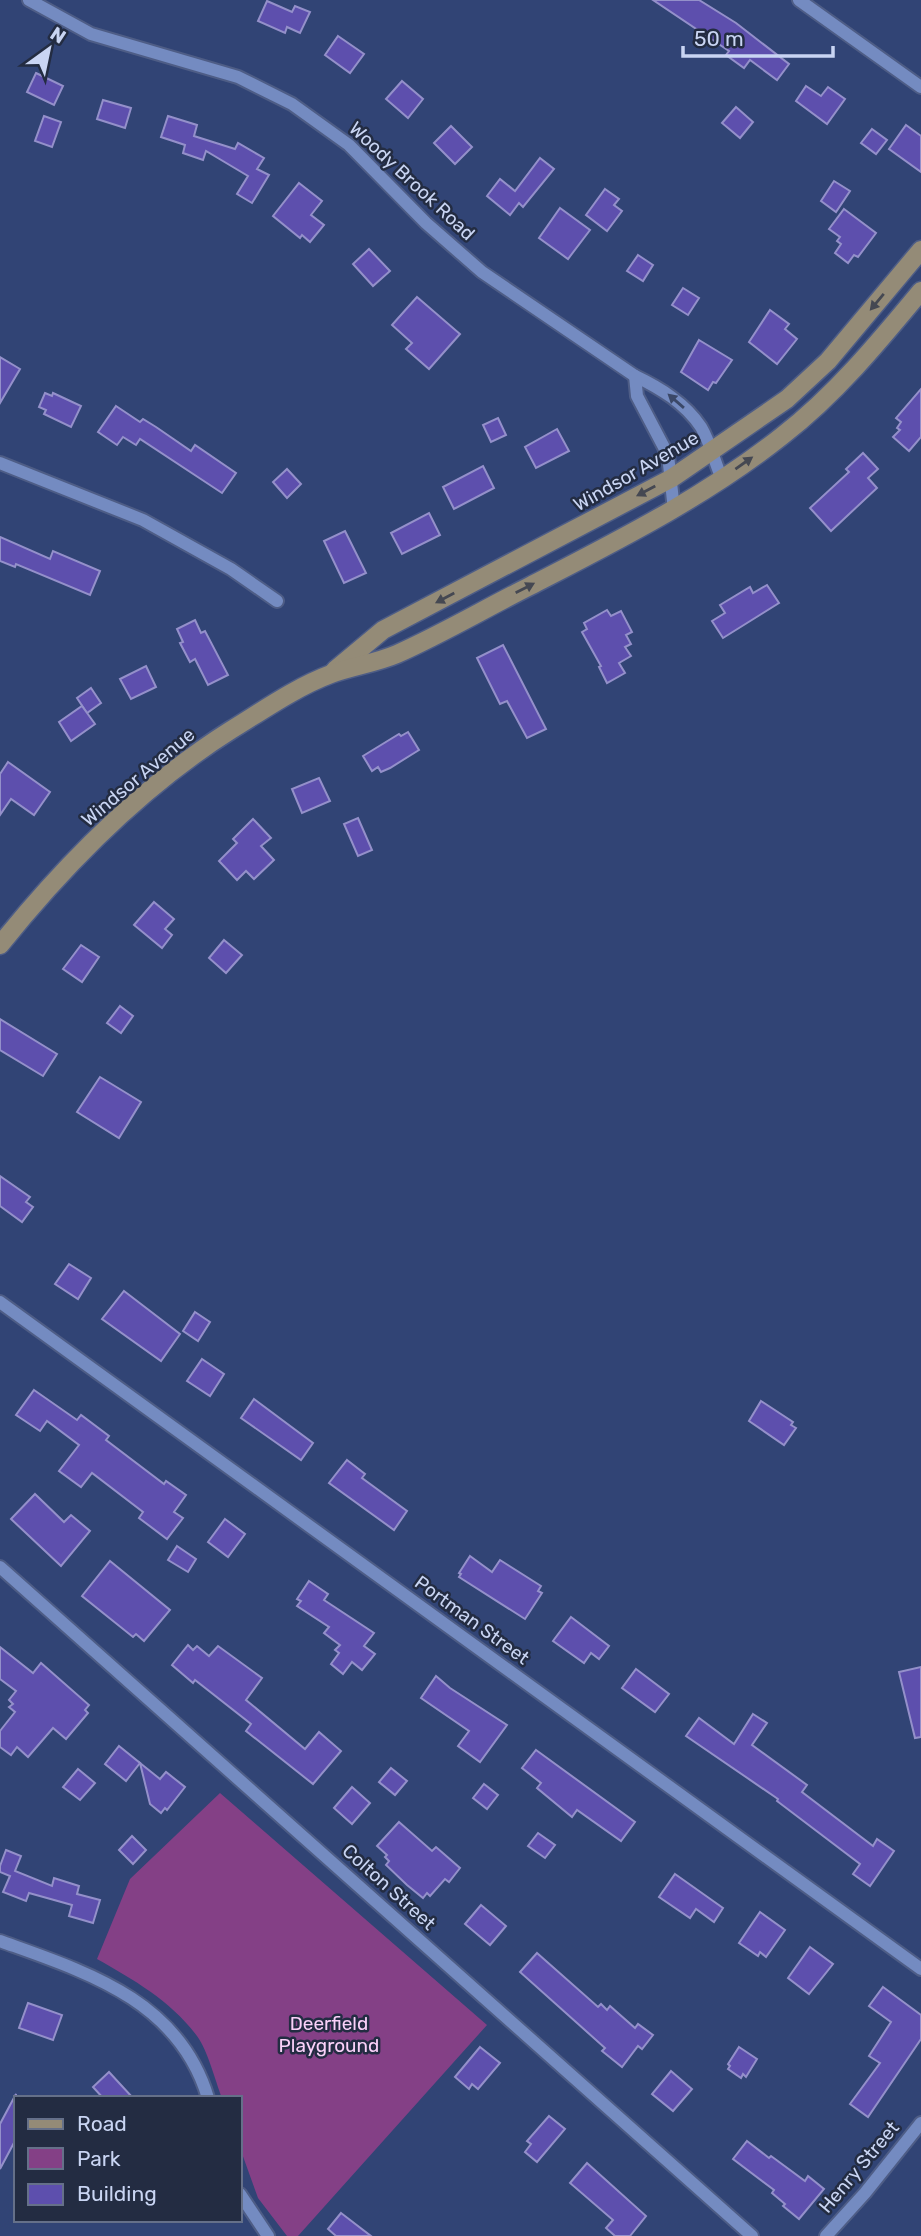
<svg xmlns="http://www.w3.org/2000/svg" width="921" height="2236" viewBox="0 0 921 2236" font-family="Rubik,sans-serif">
<rect width="100%" height="100%" fill="#314475"/>
<path fill="#844086" d="M220,1793L487,2025L298,2236H287L258,2198L240,2148V2098H222C215,2080 208,2051 197,2036C171,2001 134,1980 97,1959L130,1879Z"/>
<g fill="#5d4fad" stroke="#9490ca" stroke-width="2">
<polygon points="653,0 699,0 736,23 789,64 777,80 750,60 744,68 726,55 729,51"/>
<polygon points="267,1 292,12 295,6 310,12 300,33 287,27 285,33 258,21"/>
<polygon points="338,36 364,54 350,73 325,55"/>
<polygon points="36,73 63,86 54,105 27,92"/>
<polygon points="402,81 423,99 408,118 386,99"/>
<polygon points="806,86 821,96 828,87 845,99 827,124 796,101"/>
<polygon points="103,100 131,108 125,128 97,119"/>
<polygon points="736,107 753,122 740,138 722,123"/>
<polygon points="44,116 61,122 52,147 35,141"/>
<polygon points="168,116 197,125 194,136 235,149 238,143 264,158 257,169 269,175 252,203 237,194 248,176 206,151 203,160 183,153 185,145 161,137"/>
<polygon points="906,125 921,136 921,172 889,149"/>
<polygon points="451,126 472,147 455,164 434,143"/>
<polygon points="872,129 887,140 876,154 861,143"/>
<polygon points="540,158 554,169 523,207 519,203 510,215 487,196 500,179 515,191"/>
<polygon points="834,181 850,191 836,212 821,201"/>
<polygon points="299,183 322,201 311,215 324,225 310,242 302,235 300,238 273,216"/>
<polygon points="605,189 619,199 614,205 622,211 607,231 586,215"/>
<polygon points="560,208 590,230 568,259 539,238"/>
<polygon points="844,209 876,233 858,257 854,255 848,263 835,253 841,244 837,241 840,237 829,229"/>
<polygon points="369,249 390,271 373,286 353,264"/>
<polygon points="638,255 653,265 643,281 627,271"/>
<polygon points="683,288 699,298 688,315 672,305"/>
<polygon points="417,297 460,334 429,369 406,349 412,343 392,325"/>
<polygon points="770,310 789,324 785,329 797,339 777,364 749,342"/>
<polygon points="699,340 732,360 716,383 713,382 708,390 681,372"/>
<polygon points="0,357 20,369 0,403"/>
<polygon points="921,389 921,437 909,451 893,437 900,430 897,428 901,422 896,418"/>
<polygon points="45,393 52,396 53,393 81,406 71,427 44,414 46,410 39,407"/>
<polygon points="116,406 140,422 143,419 156,427 191,451 195,445 236,473 222,493 140,439 136,445 123,437 117,445 98,432"/>
<polygon points="498,418 506,435 491,442 483,425"/>
<polygon points="557,429 569,451 536,468 525,447"/>
<polygon points="863,453 878,469 868,478 877,488 831,531 810,508 849,472 846,469"/>
<polygon points="483,466 494,488 454,509 443,487"/>
<polygon points="287,469 301,484 287,498 273,482"/>
<polygon points="429,513 440,535 402,554 391,533"/>
<polygon points="345,531 366,573 344,583 324,541"/>
<polygon points="0,537 50,559 53,551 100,571 90,595 16,564 15,567 0,561"/>
<polygon points="767,585 779,603 723,638 712,621 725,613 720,605 750,587 753,593"/>
<polygon points="607,610 611,616 621,611 632,632 626,635 631,644 625,647 631,656 619,663 625,673 607,683 599,667 601,666 582,632 587,629 584,623"/>
<polygon points="195,620 201,633 205,631 228,675 208,685 195,659 190,662 180,643 183,642 177,629"/>
<polygon points="503,645 546,729 527,738 507,701 500,704 477,658"/>
<polygon points="146,666 156,687 131,699 120,679"/>
<polygon points="91,688 101,703 87,713 77,698"/>
<polygon points="82,706 95,724 71,741 59,722"/>
<polygon points="408,732 419,750 390,768 381,772 378,767 372,771 363,756 399,734 401,736"/>
<polygon points="8,762 50,792 34,815 11,799 0,815 0,774"/>
<polygon points="319,778 330,801 302,813 292,789"/>
<polygon points="358,818 372,850 358,856 344,824"/>
<polygon points="253,819 271,838 261,846 274,860 254,879 246,871 237,880 219,861 237,843 233,839"/>
<polygon points="154,902 174,919 165,929 172,935 162,948 134,925"/>
<polygon points="224,940 242,955 226,973 209,958"/>
<polygon points="81,945 99,957 82,982 63,969"/>
<polygon points="120,1006 133,1016 121,1033 107,1023"/>
<polygon points="0,1019 57,1054 43,1076 0,1050"/>
<polygon points="100,1077 141,1102 119,1138 77,1112"/>
<polygon points="0,1176 30,1197 26,1202 33,1207 22,1222 0,1206"/>
<polygon points="69,1264 91,1278 78,1299 55,1284"/>
<polygon points="124,1291 180,1334 161,1361 102,1319"/>
<polygon points="195,1312 210,1322 198,1341 183,1331"/>
<polygon points="202,1359 224,1374 210,1396 187,1381"/>
<polygon points="34,1390 77,1420 81,1415 109,1436 106,1440 164,1484 166,1481 186,1495 174,1512 183,1518 167,1539 139,1518 143,1512 92,1473 81,1487 59,1471 79,1445 47,1421 40,1431 16,1415"/>
<polygon points="254,1399 313,1443 301,1460 241,1418"/>
<polygon points="761,1401 793,1422 791,1425 796,1428 784,1445 749,1421"/>
<polygon points="347,1460 365,1474 362,1478 407,1511 394,1530 329,1483"/>
<polygon points="35,1494 64,1522 71,1515 90,1531 61,1566 11,1519"/>
<polygon points="225,1519 245,1534 228,1557 208,1542"/>
<polygon points="177,1546 196,1559 188,1572 168,1560"/>
<polygon points="470,1556 492,1572 500,1560 541,1586 538,1591 542,1593 525,1619 459,1577 461,1574 459,1573"/>
<polygon points="110,1561 170,1610 144,1641 136,1634 133,1637 82,1596"/>
<polygon points="309,1581 328,1594 324,1600 374,1633 364,1646 375,1654 362,1670 352,1662 343,1674 331,1664 339,1653 335,1650 340,1645 324,1633 329,1627 297,1606 301,1601 297,1599"/>
<polygon points="571,1617 609,1646 599,1659 591,1653 584,1663 553,1641"/>
<polygon points="188,1645 193,1650 197,1646 209,1656 218,1646 262,1678 246,1700 305,1749 319,1732 341,1751 313,1784 246,1731 251,1724 195,1680 193,1683 172,1665"/>
<polygon points="0,1647 33,1673 41,1663 89,1705 85,1710 88,1713 66,1739 53,1728 28,1757 17,1747 11,1755 0,1747 0,1731 15,1712 9,1707 13,1704 9,1700 16,1691 0,1679"/>
<polygon points="921,1667 921,1737 915,1738 899,1672"/>
<polygon points="636,1669 669,1694 655,1712 622,1688"/>
<polygon points="436,1676 450,1688 507,1725 480,1762 458,1746 469,1731 421,1698"/>
<polygon points="753,1714 767,1723 752,1745 807,1785 802,1792 873,1846 877,1839 894,1851 870,1886 853,1874 860,1864 777,1801 778,1799 686,1736 699,1718 734,1744"/>
<polygon points="119,1746 140,1763 126,1781 105,1764"/>
<polygon points="536,1750 635,1822 621,1841 577,1810 572,1817 537,1788 541,1783 522,1768"/>
<polygon points="140,1763 160,1779 166,1772 185,1787 167,1810 165,1808 161,1813 150,1804"/>
<polygon points="391,1768 407,1781 395,1795 379,1782"/>
<polygon points="78,1769 95,1783 80,1800 63,1787"/>
<polygon points="484,1784 498,1795 487,1809 473,1798"/>
<polygon points="352,1787 370,1803 352,1824 334,1808"/>
<polygon points="399,1822 432,1851 436,1847 460,1868 449,1882 445,1879 430,1896 427,1893 423,1898 407,1885 386,1865 389,1861 385,1857 387,1855 377,1846"/>
<polygon points="538,1833 555,1845 545,1858 528,1846"/>
<polygon points="132,1836 146,1850 133,1864 119,1850"/>
<polygon points="6,1850 21,1856 15,1871 52,1886 54,1878 79,1886 77,1894 100,1900 93,1923 69,1916 72,1905 29,1893 26,1901 3,1892 10,1876 0,1872 0,1866"/>
<polygon points="675,1874 723,1908 714,1922 696,1909 690,1918 659,1897"/>
<polygon points="481,1905 506,1926 490,1945 465,1924"/>
<polygon points="760,1912 785,1930 766,1957 760,1952 758,1956 739,1943"/>
<polygon points="810,1947 833,1964 809,1994 788,1978"/>
<polygon points="537,1953 598,2007 601,2004 607,2010 610,2006 635,2028 638,2024 653,2035 642,2049 638,2046 622,2067 602,2051 605,2048 520,1972"/>
<polygon points="883,1987 921,2015 921,2039 868,2117 850,2104 880,2063 869,2056 891,2022 869,2006"/>
<polygon points="28,2003 62,2015 53,2040 19,2028"/>
<polygon points="480,2047 500,2063 478,2089 472,2084 469,2089 455,2077"/>
<polygon points="739,2047 757,2059 746,2077 743,2074 741,2078 728,2069 730,2066 728,2064"/>
<polygon points="671,2071 692,2089 673,2111 652,2094"/>
<polygon points="109,2072 133,2098 103,2098 93,2087"/>
<polygon points="16,2094 16,2139 0,2169 0,2124"/>
<polygon points="549,2116 565,2129 537,2162 525,2152 531,2144 527,2141"/>
<polygon points="747,2141 769,2158 771,2156 805,2181 808,2176 824,2189 799,2219 783,2206 785,2204 772,2193 774,2190 733,2159"/>
<polygon points="587,2163 646,2216 630,2236 615,2236 606,2228 613,2220 570,2183"/>
<polygon points="341,2213 371,2236 336,2236 328,2229"/>
</g>
<g fill="none" stroke-linecap="round" stroke-linejoin="round">
<defs>
<g id="minor">
<path d="M29,0L91,34L238,77L292,104L349,145L426,223L482,272L635,376C660,388 685,403 701,427C710,442 715,463 722,479"/>
<polyline points="799,0 921,87"/>
<polyline points="635,376 637,396 668,455 674,510"/>
<polyline points="0,463 143,520 231,569 277,601"/>
<polyline points="0,1302 921,1969"/>
<polyline points="0,1567 752,2236"/>
<path d="M0,1941C86,1972 179,2000 208,2098"/>
<polyline points="240,2194 268,2236"/>
<polyline points="826,2236 865,2193 921,2123"/>
</g>
<g id="major">
<polyline points="335,670 383,630 672,478 787,399 828,361 921,250"/>
<path d="M0,945C66,863 142,786 231,730C262,711 296,687 331,674C353,666 376,663 397,654C442,634 486,608 530,586C617,541 705,497 782,436C835,395 878,343 921,291"/>
</g>
</defs>
<use href="#minor" stroke="#4e5d86" stroke-width="16"/>
<use href="#major" stroke="#4e5d86" stroke-width="21"/>
<use href="#minor" stroke="#748bc1" stroke-width="12"/>
<use href="#major" stroke="#948b77" stroke-width="18"/>
</g>
<defs><path id="oneway-solid" d="M-6-.8H1V-3.2L6.5 0L1 3.2V.8H-6Z" transform="scale(1.75)"/></defs>
<g fill="#454852">
<use href="#oneway-solid" transform="translate(877 302) rotate(130)"/>
<use href="#oneway-solid" transform="translate(744 463) rotate(-35)"/>
<use href="#oneway-solid" transform="translate(646 491) rotate(152)"/>
<use href="#oneway-solid" transform="translate(525 588) rotate(-27)"/>
<use href="#oneway-solid" transform="translate(445 598) rotate(152)"/>
</g>
<use fill="#3b4868" href="#oneway-solid" transform="translate(676 401) rotate(-139)"/>
<g text-anchor="middle" dominant-baseline="central" stroke-width="5" stroke-linejoin="round" paint-order="stroke">
<g font-size="19" fill="#c9d5f3" stroke="#232c42">
<text transform="translate(412 181) rotate(43)">Woody Brook Road</text>
<text transform="translate(636 471) rotate(-30)">Windsor Avenue</text>
<text transform="translate(138 777) rotate(-40)">Windsor Avenue</text>
<text transform="translate(472 1620) rotate(36)">Portman Street</text>
<text transform="translate(389 1887) rotate(42)">Colton Street</text>
<text transform="translate(859 2167) rotate(-50)">Henry Street</text>
</g>
<g font-size="19" fill="#fad1f9" stroke="#232c42">
<text x="329" y="2023">Deerfield<tspan x="329" dy="22">Playground</tspan></text>
</g>
</g>
<rect x="14" y="2096" width="228" height="126" fill="#232c42" stroke="#657089" stroke-width="2"/>
<rect x="28" y="2119" width="35" height="10" fill="#948b77" stroke="#657089" stroke-width="2"/>
<text x="77" y="2131" font-size="21" fill="#c9d5f3">Road</text>
<rect x="28" y="2148" width="35" height="21" fill="#844086" stroke="#657089" stroke-width="2"/>
<text x="77" y="2166" font-size="21" fill="#c9d5f3">Park</text>
<rect x="28" y="2184" width="35" height="21" fill="#5d4fad" stroke="#657089" stroke-width="2"/>
<text x="77" y="2201" font-size="21" fill="#c9d5f3">Building</text>
<g transform="translate(49 49) rotate(33)" stroke="#232c42" stroke-width="5" paint-order="stroke">
<path d="M0-5L12 26L0 18L-12 26Z" fill="#c9d5f3"/>
<text y="-10" font-size="19" font-weight="bold" text-anchor="middle" fill="#c9d5f3">N</text>
</g>
<path d="M683 46v10h150v-10" fill="none" stroke="#c9d5f3" stroke-width="3.5"/>
<text x="694" y="46" font-size="21" fill="#c9d5f3" stroke="#232c42" stroke-width="5" paint-order="stroke">50 m</text>
</svg>
